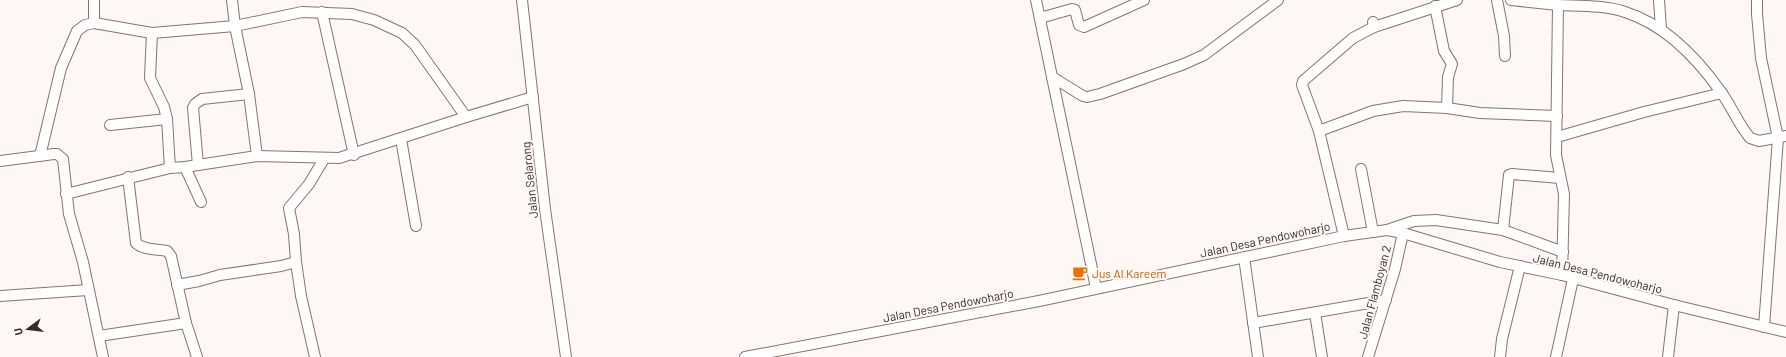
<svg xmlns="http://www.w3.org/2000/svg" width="1786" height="357" viewBox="0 0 1786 357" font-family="Barlow,sans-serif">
<rect width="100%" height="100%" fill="#fdf8f5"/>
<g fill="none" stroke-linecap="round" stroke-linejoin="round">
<defs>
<g id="minor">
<polyline points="232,0 235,26 249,94 257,156"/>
<polyline points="522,0 545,209 566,357"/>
<polyline points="1036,0 1096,288"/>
<polyline points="1497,0 1504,36 1505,56"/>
<polyline points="1511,0 1558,5 1556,155 1564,194 1562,275"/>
<polyline points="1659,0 1661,29"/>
<polyline points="1757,0 1757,14 1761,58 1778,138 1764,327"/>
<path d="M1558,5C1580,6 1604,5 1625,12C1666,25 1697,58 1721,92C1732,107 1738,124 1750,138L1759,141L1786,136"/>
<polyline points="1435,6 1444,51 1452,64 1448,77 1447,108"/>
<polyline points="322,12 354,155"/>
<polyline points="1040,18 1072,9 1075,10 1079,25 1084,27 1144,0"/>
<polyline points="94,23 94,0"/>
<polyline points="1374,27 1457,0"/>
<polyline points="152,33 150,78 164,107 167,119 170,168"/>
<polyline points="1052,77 1083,96 1087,97 1100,94 1184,64 1204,55 1278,0"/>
<polyline points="110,125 167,119"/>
<polyline points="1319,131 1373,111 1403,106 1447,108 1480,113 1557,116"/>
<polyline points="1557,137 1644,112 1722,93"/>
<polyline points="401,139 416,226"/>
<polyline points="40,156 61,68 77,31 85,25 94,23 152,33 235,26 302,12 352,14 374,20 402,33 415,45 466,117"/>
<polyline points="0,161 54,154 57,154 63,159 69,214 83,262 103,357"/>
<polyline points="198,165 193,108 195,104 202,99 249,94"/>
<polyline points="185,167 201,202"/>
<polyline points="1361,169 1373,232"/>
<path d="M128,177L136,243C143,250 157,249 167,251L171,256L186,323L197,357"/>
<polyline points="66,194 170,168 185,167 257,156 339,158 466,117 533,97"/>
<polyline points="1387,230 1414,221 1436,220 1503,230 1563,252"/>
<polyline points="1503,230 1509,175 1512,174 1560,178"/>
<polyline points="1344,236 1319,131 1302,85 1303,81 1353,38 1374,27 1373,22"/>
<polyline points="1244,257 1258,357"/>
<polyline points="177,285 199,281 220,275 281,266 296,262"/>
<polyline points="0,296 88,290"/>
<polyline points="1315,313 1322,357"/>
<polyline points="1253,323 1386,300"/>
<polyline points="99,336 186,323"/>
<polyline points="315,357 301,296 296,262 294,234 289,208 309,184 324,159"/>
<polyline points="745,357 1039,301 1344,236 1387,230 1403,233 1500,262 1562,275 1674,305 1786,332"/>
<polyline points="1368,357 1395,269 1403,233"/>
<polyline points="1500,357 1502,339 1520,266"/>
<polyline points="1556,357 1573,279"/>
<polyline points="1668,357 1674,305"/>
</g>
</defs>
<use href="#minor" stroke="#867567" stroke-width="12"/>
<use href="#minor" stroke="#fff" stroke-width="10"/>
</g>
<defs>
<symbol id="cafe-bare" viewBox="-9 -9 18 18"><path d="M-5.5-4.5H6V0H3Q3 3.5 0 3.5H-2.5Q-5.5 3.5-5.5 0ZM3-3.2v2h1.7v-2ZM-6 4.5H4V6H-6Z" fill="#e8710a" stroke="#fdf8f5" stroke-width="2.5" paint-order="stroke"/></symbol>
</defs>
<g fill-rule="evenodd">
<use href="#cafe-bare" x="1069" y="262" width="22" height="22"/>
</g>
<g text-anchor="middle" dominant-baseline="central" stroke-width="4" stroke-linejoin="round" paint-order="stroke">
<g font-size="12" fill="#342d27" stroke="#fdf8f5">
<text transform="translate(529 180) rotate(-96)">Jalan Selarong</text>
<text transform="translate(1265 239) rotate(-12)">Jalan Desa Pendowoharjo</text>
<text transform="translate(1598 273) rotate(14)">Jalan Desa Pendowoharjo</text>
<text transform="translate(1374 292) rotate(-75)">Jalan Flamboyan 2</text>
<text transform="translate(948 305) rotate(-11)">Jalan Desa Pendowoharjo</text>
</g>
<g font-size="12" fill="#c56008" stroke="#fdf8f5" text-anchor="start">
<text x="1092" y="273">Jus Al Kareem</text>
</g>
</g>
<g transform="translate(28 329) rotate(255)" stroke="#fdf8f5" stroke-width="3" paint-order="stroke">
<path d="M0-3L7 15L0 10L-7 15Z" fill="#342d27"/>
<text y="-6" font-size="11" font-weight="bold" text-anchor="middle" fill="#342d27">U</text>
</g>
</svg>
